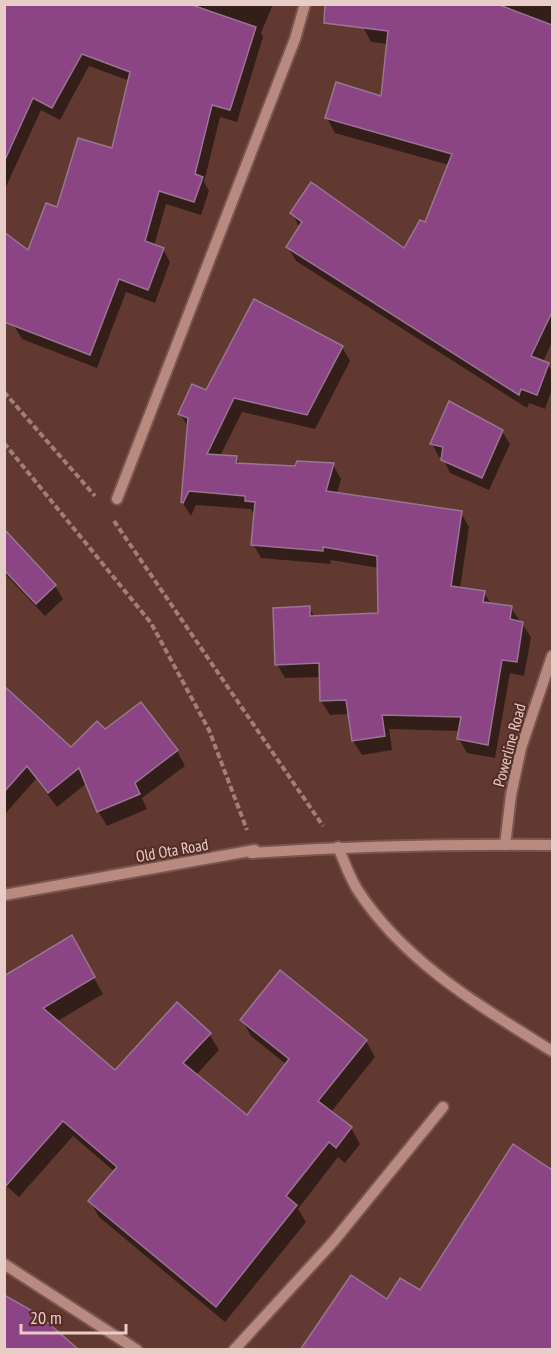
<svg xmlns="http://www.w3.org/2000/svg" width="557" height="1354" viewBox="0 0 557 1354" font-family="'PT Sans Narrow',sans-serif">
<rect width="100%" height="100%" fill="#623931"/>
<g fill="#0007">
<polygon points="4,4 273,4 261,33 263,37 237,122 220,117 204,182 209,191 201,215 166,204 154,246 163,249 170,262 155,303 126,292 97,368 22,339 14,326 29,253 58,209 113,150 130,81 89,66 60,120 41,110 4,191"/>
<polygon points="366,4 552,4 552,342 543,362 548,364 552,372 552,389 545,409 529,403 527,408 296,261 288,247 300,228 292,213 405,250 426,224 449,165 335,133 327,118 382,98 388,44 371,42 363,27"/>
<polygon points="254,301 342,347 350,361 315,429 242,412 220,456 236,458 240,465 296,468 333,465 341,479 337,494 461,513 469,527 460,589 484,593 491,604 511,608 531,637 524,676 510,673 495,758 467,753 459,739 460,731 389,729 392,750 362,755 353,741 350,714 330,715 321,701 321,677 285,678 277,664 309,608 315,617 380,615 379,568 331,560 330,564 261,558 253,544 254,515 251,509 196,505 191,516 182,502 189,428 180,414 206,392"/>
<polygon points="502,431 510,444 489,490 450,473 443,458 439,457 432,444"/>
<polygon points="9,536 55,586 63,599 45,616 4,573 4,540"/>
<polygon points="4,688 71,749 105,731 140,704 177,751 185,766 142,798 147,809 107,826 98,811 87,783 57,807 36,779 4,815"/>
<polygon points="71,938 103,994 56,1022 115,1072 209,1034 219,1050 196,1075 248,1117 287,1065 251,1036 242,1020 281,972 366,1041 375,1057 331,1112 351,1128 360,1144 345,1163 338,1157 298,1209 306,1222 225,1322 99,1217 90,1201 115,1172 73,1136 19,1197 4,1184 4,972 7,976"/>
<polygon points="513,1146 552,1172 552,1350 302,1350 387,1301 421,1292"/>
</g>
<g fill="#8c4584" stroke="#987592" stroke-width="1.5">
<polygon points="4,4 189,4 256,27 230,110 212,105 195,174 203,177 194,202 159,191 145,241 164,248 148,290 119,279 90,355 4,322 4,232 28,250 46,203 57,207 78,138 112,148 130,72 82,54 52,108 33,98 4,162"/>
<polygon points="325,4 497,4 552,25 552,312 531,356 549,363 537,395 521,389 519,395 286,247 302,222 290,213 311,182 404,248 420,220 425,222 452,154 325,118 336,82 381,96 388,31 324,23"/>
<polygon points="254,299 343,346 307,415 234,398 207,454 237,456 236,463 295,466 297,461 334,463 326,491 462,511 451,586 485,591 483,602 512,606 510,619 523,622 517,662 502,660 488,745 457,739 461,717 382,715 385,736 352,741 346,700 320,701 319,663 275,665 273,608 310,606 310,616 378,613 377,556 323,547 323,551 251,545 255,502 245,501 245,496 189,491 183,503 181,502 188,418 178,414 192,384 206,390"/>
<polygon points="449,401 503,430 482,478 441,460 443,447 430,444"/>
<polygon points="4,529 56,585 36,604 4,570"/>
<polygon points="4,686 71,747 97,721 105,729 141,702 178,750 135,783 140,794 97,812 79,768 48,793 27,766 4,792"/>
<polygon points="72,935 95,977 43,1008 115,1070 177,1002 211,1033 183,1063 247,1115 289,1059 240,1020 280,970 367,1040 318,1101 352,1127 336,1148 329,1142 286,1196 297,1205 216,1307 88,1201 117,1167 63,1121 4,1188 4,976"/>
<polygon points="513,1144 552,1170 552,1350 300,1350 351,1275 387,1299 400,1278 420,1290"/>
<polygon points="4,1295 38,1314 79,1350 4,1350"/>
</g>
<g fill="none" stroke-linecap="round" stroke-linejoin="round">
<defs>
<g id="minor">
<polyline points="117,499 295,39 305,4"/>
<polyline points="505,845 511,795 521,748 552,656"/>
<path d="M338,847C344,861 349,876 357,889C404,962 480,1006 552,1051"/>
<path d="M4,895L255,850L251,853C352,846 452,844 552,845"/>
<polyline points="4,1264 137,1350"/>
<polyline points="234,1350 333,1242 443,1107"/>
</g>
</defs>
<use href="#minor" stroke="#795650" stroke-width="14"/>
<g stroke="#a17e78" stroke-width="4" stroke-dasharray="6 3" stroke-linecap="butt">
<polyline points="4,392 95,496"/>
<polyline points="4,443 151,623 209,730 247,830"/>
<polyline points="114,521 323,826"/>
</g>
<use href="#minor" stroke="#b98a80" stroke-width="10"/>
</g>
<g text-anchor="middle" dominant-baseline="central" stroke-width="4.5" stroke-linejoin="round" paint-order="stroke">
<g font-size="16" fill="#e7ccc7" stroke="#562e27">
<text transform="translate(509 745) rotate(-75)">Powerline Road</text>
<text transform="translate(172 850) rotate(-10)">Old Ota Road</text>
</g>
</g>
<rect width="557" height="1354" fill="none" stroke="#e7ccc7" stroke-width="12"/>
<path d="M21 1324v9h105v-9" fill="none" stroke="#e7ccc7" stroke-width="3"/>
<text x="30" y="1324" font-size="18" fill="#e7ccc7" stroke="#562e27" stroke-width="4.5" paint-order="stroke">20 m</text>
</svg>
